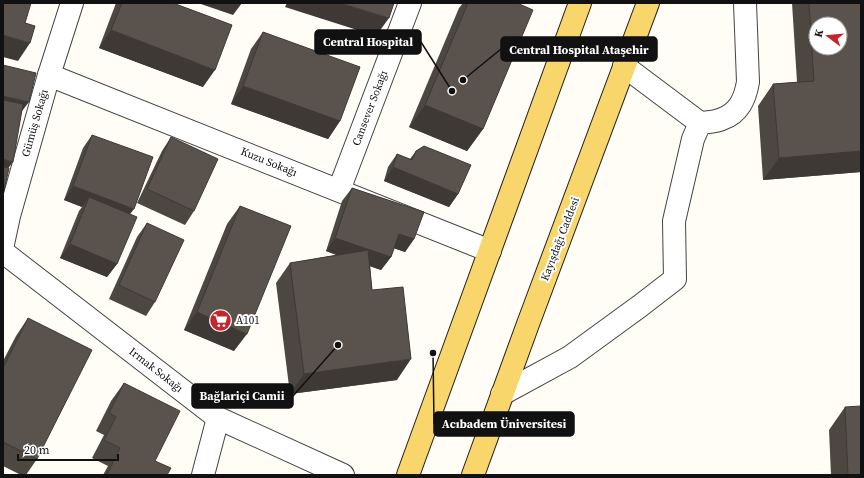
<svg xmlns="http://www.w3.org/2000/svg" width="864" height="478" viewBox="0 0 864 478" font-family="'Source Serif 4',serif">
<rect width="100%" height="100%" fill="#fffdf5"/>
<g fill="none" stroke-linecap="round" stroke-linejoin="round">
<defs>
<g id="minor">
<polyline points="624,66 700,123"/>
<polyline points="49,75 490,251"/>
<polyline points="339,190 410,3"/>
<polyline points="3,244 9,216 49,75 72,3"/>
<polyline points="3,252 218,418 343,475"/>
<path d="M502,394L570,357L640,306L675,279L674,221L693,139L700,123C707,122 716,122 722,119C739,113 745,99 748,82L745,3"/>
<polyline points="203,475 218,418"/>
</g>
<g id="major">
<polyline points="408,475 580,3"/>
<polyline points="473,475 528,324 648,3"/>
</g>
</defs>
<use href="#minor" stroke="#444" stroke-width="24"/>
<use href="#major" stroke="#222" stroke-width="24"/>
<use href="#minor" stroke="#fff" stroke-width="22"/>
<use href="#major" stroke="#f9d66b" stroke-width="22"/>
</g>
<g fill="#4d4742">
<polygon points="116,3 173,3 203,87 99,48"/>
<polygon points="463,3 468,3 483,129 467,151 409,127 459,8"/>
<polygon points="792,3 861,3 861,172 763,180 758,106 773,84 797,82"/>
<polygon points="263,32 340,121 328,139 231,104 251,49"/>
<polygon points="92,135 130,214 117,264 107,277 60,258 79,211 82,207 64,200 83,148"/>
<polygon points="171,137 194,211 185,225 137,203 162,151"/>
<polygon points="416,151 458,194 449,207 384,181 388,167 397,154 410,159"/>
<polygon points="352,188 414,239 405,252 394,248 391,257 381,270 370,266 372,290 397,380 290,394 276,283 290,263 336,255 326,251 342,201"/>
<polygon points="240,206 234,351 184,330 227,224"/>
<polygon points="147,223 155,302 146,316 109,299 137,237"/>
<polygon points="28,318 37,459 26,475 21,475 3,466 3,361 16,336"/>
<polygon points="124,383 155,461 167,475 103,475 108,466 92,458 104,435 96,431 111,401"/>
<polygon points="845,407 861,475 831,475 829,430"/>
</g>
<g fill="#3f3936">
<polygon points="198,3 242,3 233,15"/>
<polygon points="287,3 340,3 389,18 376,36 285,7"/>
<polygon points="111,30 215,70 203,87 99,48"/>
<polygon points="3,35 30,43 18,61 3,57"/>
<polygon points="243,86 340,121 328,139 231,104"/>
<polygon points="3,96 29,102 19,115 3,112"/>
<polygon points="425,105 483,129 467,151 409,127"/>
<polygon points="861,151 861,172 763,180 779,158"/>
<polygon points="3,159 13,162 3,175"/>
<polygon points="393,167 458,194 449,207 384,181"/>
<polygon points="73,186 134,209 124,222 89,197 82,207 64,200"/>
<polygon points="399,234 414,239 405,252 390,247"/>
<polygon points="335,238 391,257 381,270 326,251"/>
<polygon points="70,244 117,264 107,277 60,258"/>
<polygon points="197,312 247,334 234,351 184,330"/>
<polygon points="411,359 397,380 290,394 304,374"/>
</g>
<g fill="#5a524d" stroke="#3f3936" fill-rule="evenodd">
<polygon points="3,3 31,3 25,23 35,26 30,43 3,35"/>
<polygon points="122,3 173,3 232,25 215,70 111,30"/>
<polygon points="340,3 394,3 389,18"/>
<polygon points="468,3 517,3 533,10 483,129 425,105"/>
<path d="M809,3H861V151L779,158L773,84L814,81ZM816,24H840V48H816Z"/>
<polygon points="263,32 360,67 340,121 243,86"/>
<polygon points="3,65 36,73 29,102 3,96"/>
<polygon points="3,100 23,104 13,162 3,159"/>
<polygon points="92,135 153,157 134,209 73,186"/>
<polygon points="171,137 218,159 194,211 147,189"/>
<polygon points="424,146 471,165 458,194 393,167 397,154 412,160 416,151"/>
<polygon points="3,167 9,168 3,195"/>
<polygon points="352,188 424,212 414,239 399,234 391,257 335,238"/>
<polygon points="89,197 137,217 117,264 70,244"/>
<polygon points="240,206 291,226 247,334 197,312"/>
<polygon points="147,223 184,240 155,302 119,285"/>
<polygon points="368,250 372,290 403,287 411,359 304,374 290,263"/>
<polygon points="28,318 92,350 37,459 3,442 3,368"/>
<polygon points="124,383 180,411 155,461 171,468 167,475 107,475 120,448 104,440 116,417 109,413"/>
<polygon points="861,406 861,475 848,475 845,407"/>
</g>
<defs>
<symbol id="supermarket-disc" viewBox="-11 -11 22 22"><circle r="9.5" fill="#c4262e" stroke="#fff"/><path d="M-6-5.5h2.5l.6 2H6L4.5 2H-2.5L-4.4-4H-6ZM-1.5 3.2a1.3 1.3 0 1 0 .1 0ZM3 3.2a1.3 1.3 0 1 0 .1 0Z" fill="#fff"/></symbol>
</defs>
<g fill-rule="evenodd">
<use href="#supermarket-disc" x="208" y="308" width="25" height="25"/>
</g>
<g text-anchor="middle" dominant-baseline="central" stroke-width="4" stroke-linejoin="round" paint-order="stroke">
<g font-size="11" fill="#111" stroke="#fff">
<text transform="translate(370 108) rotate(-69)">Cansever Sokağı</text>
<text transform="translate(35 123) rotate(-74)">Gümüş Sokağı</text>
<text transform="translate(269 162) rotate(22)">Kuzu Sokağı</text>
<text transform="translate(560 239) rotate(-69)">Kayışdağı Caddesi</text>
<text transform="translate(156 370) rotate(38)">Irmak Sokağı</text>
</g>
<g font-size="11" fill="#111" stroke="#fff" text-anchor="start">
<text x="236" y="320">A101</text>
</g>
</g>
<path fill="none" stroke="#111" stroke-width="1.5" d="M452 91L421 42M463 80L501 49M338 345L293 396M433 353L434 424"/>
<g fill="#111" stroke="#fff" stroke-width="1.5">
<circle cx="452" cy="91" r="4"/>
<circle cx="463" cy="80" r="4"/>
<circle cx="338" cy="345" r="4"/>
<circle cx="433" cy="353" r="4"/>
</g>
<g fill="#111" stroke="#111" stroke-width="1.5">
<rect x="315" y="30" width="106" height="24" rx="4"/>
<rect x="501" y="37" width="156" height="24" rx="4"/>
<rect x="192" y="384" width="101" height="24" rx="4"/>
<rect x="434" y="412" width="140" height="24" rx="4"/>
</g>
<g font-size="12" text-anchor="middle" font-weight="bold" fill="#fff">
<text x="368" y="46">Central Hospital</text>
<text x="579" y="54">Central Hospital Ataşehir</text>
<text x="242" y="400">Bağlariçi Camii</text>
<text x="504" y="428">Acıbadem Üniversitesi</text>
</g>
<rect width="864" height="478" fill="none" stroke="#111111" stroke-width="8"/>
<g transform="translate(828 36) rotate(286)"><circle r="19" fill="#ffffff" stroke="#a0a0a0"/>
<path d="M0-3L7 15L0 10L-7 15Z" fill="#c4262e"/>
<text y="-6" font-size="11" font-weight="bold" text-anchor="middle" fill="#111111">K</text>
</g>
<path d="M18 454v6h100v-6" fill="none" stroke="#111111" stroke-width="2"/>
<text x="24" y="454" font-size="12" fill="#111111" stroke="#ffffff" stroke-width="3" paint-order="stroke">20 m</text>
</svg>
